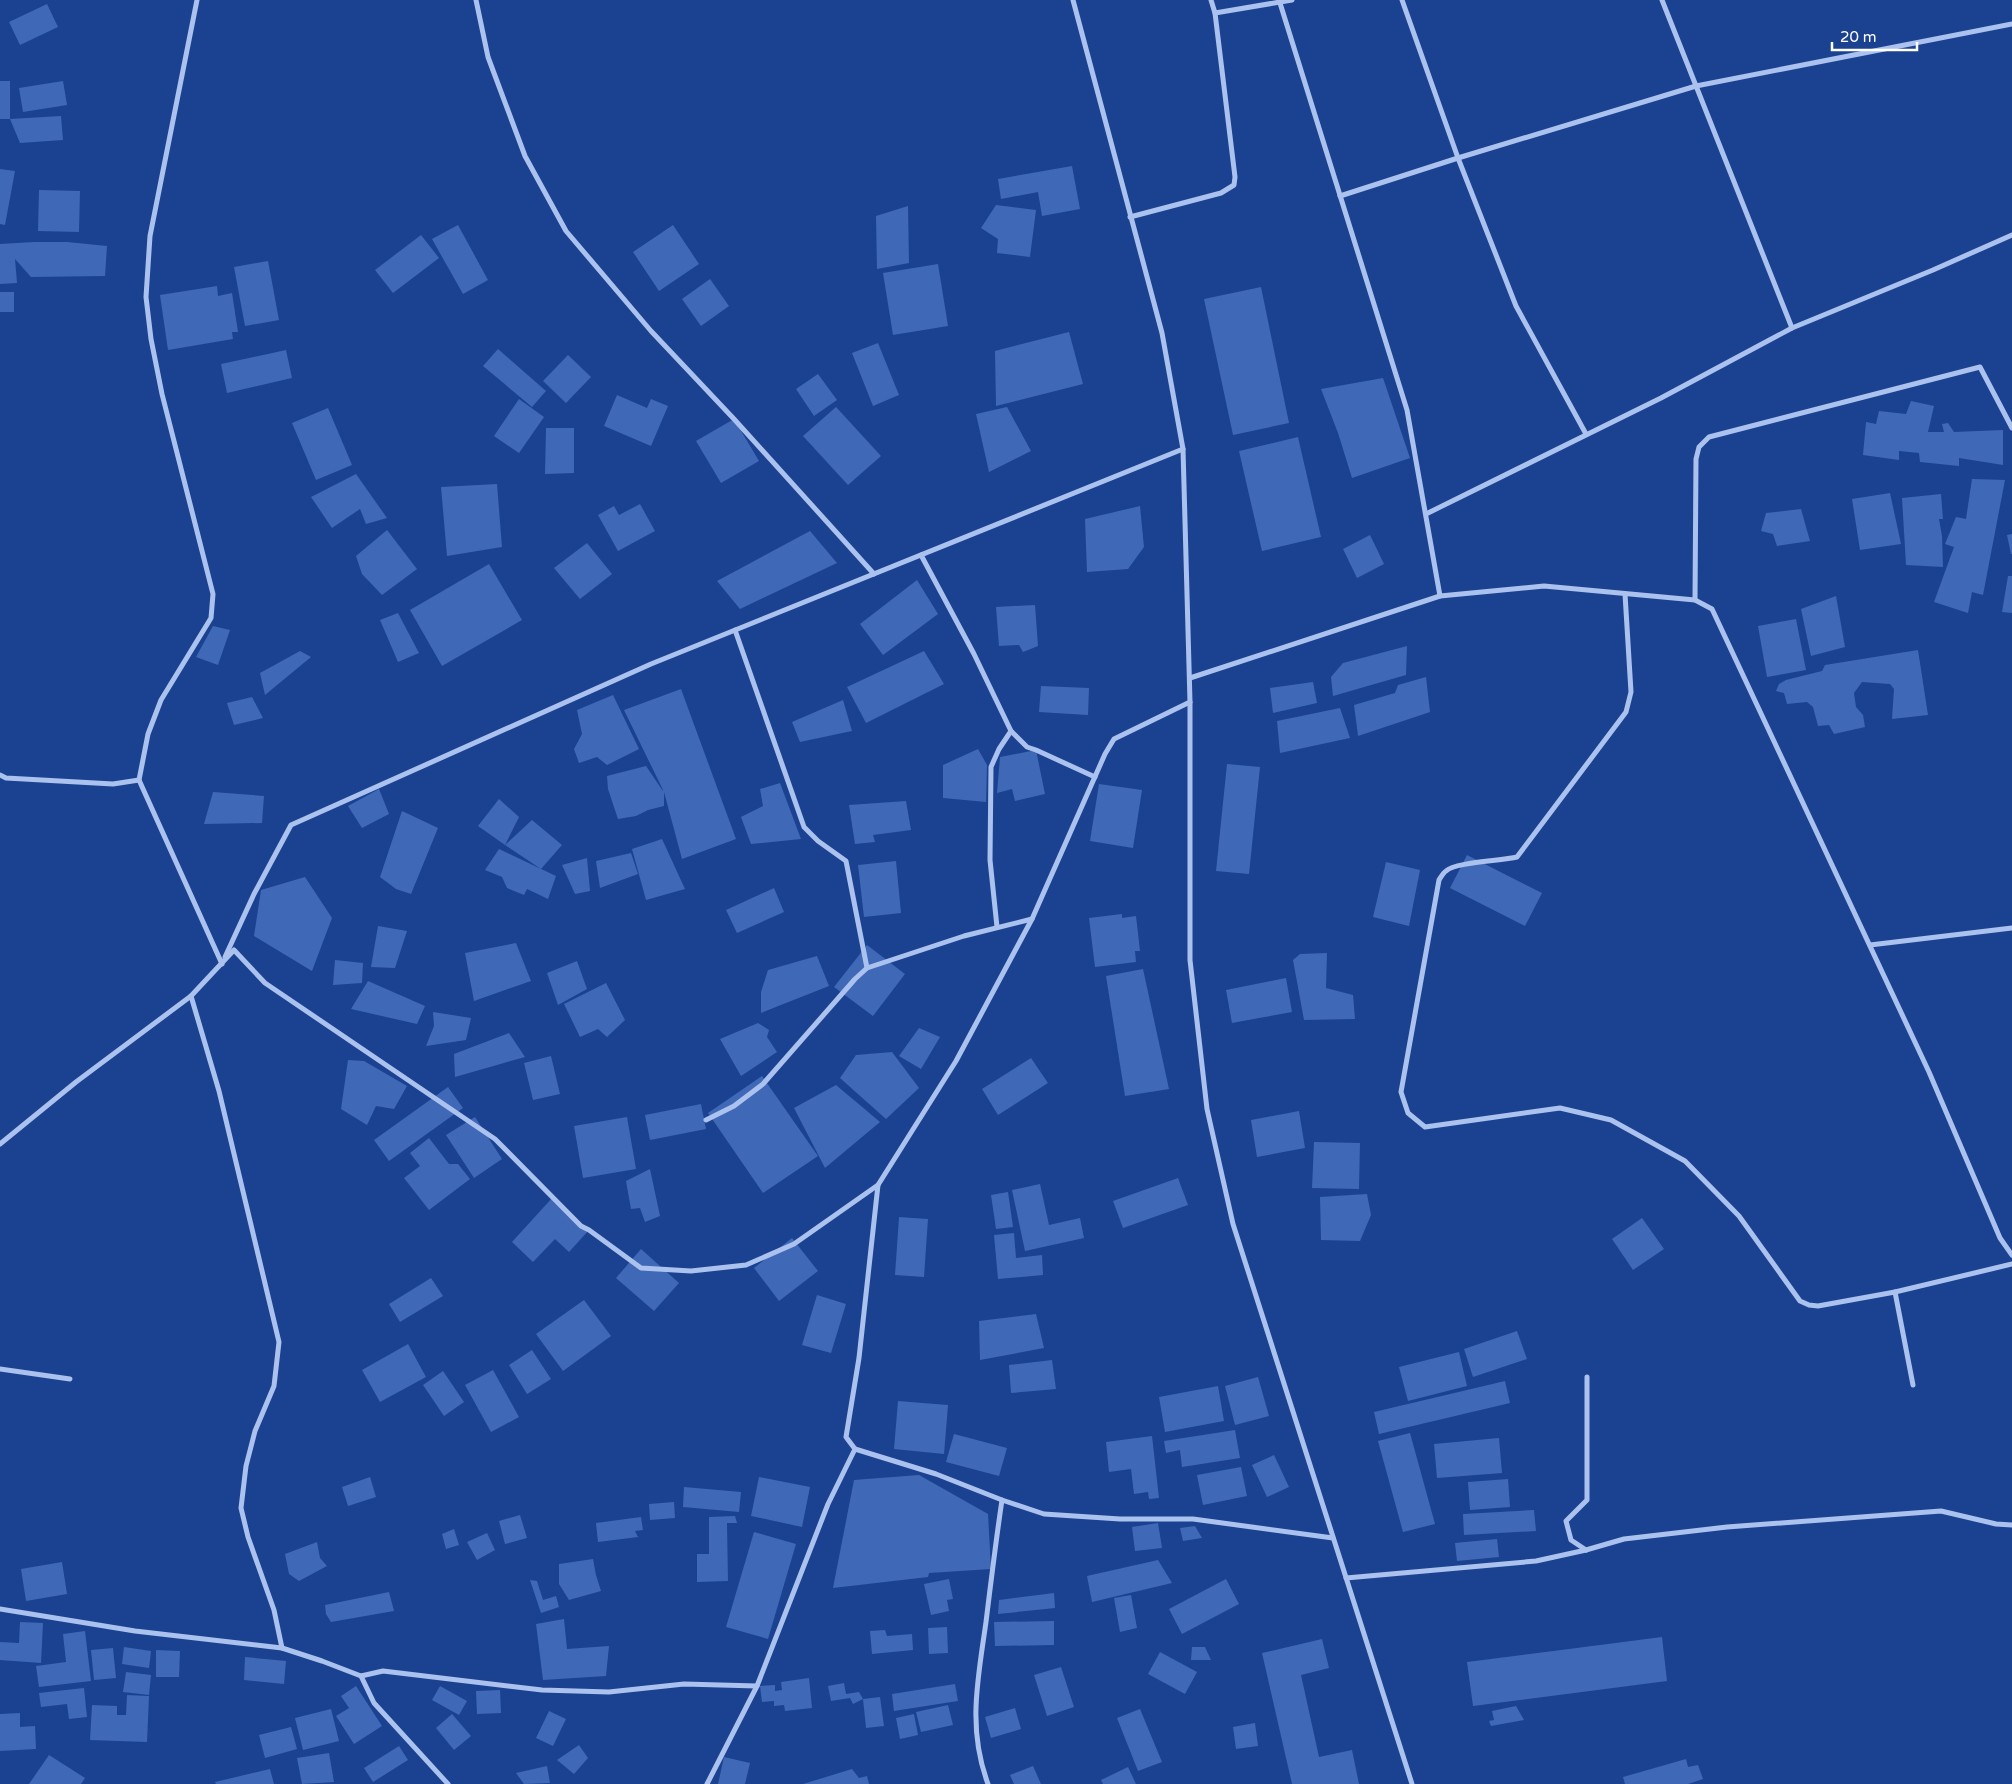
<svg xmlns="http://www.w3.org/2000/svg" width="2012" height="1784" viewBox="0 0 2012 1784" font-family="'Varela Round',sans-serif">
<rect width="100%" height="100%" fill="#1b4291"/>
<g fill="#3f68b7">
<polygon points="47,4 58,27 20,45 9,22"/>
<rect x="0" y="81" width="10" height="38"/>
<polygon points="63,81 67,105 23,112 19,88"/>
<polygon points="61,116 63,140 20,143 10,119"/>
<polygon points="1072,166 1080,209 1042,216 1038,192 1001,199 998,179"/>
<polygon points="0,169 15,171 5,225 0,224"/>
<polygon points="39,190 80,191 79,232 38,231"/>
<polygon points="996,205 1036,210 1030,257 997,253 998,239 981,228"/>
<polygon points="908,206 909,263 877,269 876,216"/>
<polygon points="458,225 488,280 463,294 432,239"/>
<polygon points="673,225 699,264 659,291 633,252"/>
<polygon points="421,235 439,258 393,293 375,270"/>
<polygon points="34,242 67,242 107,246 105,276 31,277 15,259 17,283 0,284 0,244"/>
<polygon points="268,261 279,320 245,326 234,267"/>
<polygon points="938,264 948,326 893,335 883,273"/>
<polygon points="710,279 729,306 701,326 682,299"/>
<polygon points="217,286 218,296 232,293 238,332 232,332 233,339 168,350 160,295"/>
<polygon points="1261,287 1289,423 1233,435 1204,299"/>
<rect x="0" y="292" width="14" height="20"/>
<polygon points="1069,332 1083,384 996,406 995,351"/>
<polygon points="878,343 899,395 873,406 852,353"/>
<polygon points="498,349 546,391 532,407 483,366"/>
<polygon points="286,350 292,378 227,393 221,364"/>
<polygon points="568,355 591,377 566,403 543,381"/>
<polygon points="818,374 837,400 814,416 796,389"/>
<polygon points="1383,378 1410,458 1352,478 1338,433 1321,389"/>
<polygon points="617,395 647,408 651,399 668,406 651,446 604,426"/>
<polygon points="519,399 544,417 519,453 494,436"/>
<polygon points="1911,401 1934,406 1928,432 1944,432 1942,424 1948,423 1954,432 2003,430 2003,465 1959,458 1959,466 1920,462 1919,453 1899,451 1899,460 1863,455 1866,422 1876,424 1879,411 1906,414"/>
<polygon points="836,407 881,456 848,485 803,436"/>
<polygon points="1007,407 1031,451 989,472 976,414"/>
<polygon points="328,408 352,465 316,480 292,423"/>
<polygon points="734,419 759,461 721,483 696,441"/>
<polygon points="546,428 574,428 574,473 545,474"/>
<polygon points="1298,437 1321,537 1262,551 1239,451"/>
<polygon points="356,474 387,518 366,524 360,509 332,528 311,497"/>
<polygon points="1972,479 2005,480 1983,595 1972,592 1968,613 1934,602 1954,547 1945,544 1956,517 1966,519"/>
<polygon points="497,484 502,547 447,556 441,487"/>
<polygon points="1890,493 1901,544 1860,550 1852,499"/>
<polygon points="1941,494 1943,519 1939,519 1942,536 1943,567 1906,565 1902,498"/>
<polygon points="640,504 655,531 618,551 598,515 614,506 619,515"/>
<polygon points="1140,506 1144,547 1128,569 1087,572 1085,519"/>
<polygon points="1801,509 1810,541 1777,546 1773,534 1761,531 1766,513"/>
<polygon points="387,530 417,569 382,595 362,574 356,556"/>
<polygon points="810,531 837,563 740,609 717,581"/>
<polygon points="2012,534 2012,554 2011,554 2007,535"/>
<polygon points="1370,535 1384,564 1357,578 1343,549"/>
<polygon points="587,543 612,574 580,599 554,568"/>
<polygon points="489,564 522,620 442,666 410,610"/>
<polygon points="2008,576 2012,576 2012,613 2002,612"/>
<polygon points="917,580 938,614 883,655 860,624"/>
<polygon points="1836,596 1845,647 1811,656 1801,609"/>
<polygon points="1035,605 1038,646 1023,652 1019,645 999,646 996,607"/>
<polygon points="398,613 419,653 398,662 380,620"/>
<polygon points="1796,619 1806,670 1767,677 1758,626"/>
<polygon points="213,626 230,630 218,665 196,657"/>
<polygon points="1407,646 1406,675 1333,696 1331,677 1343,663"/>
<polygon points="1918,650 1928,715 1892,719 1894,689 1890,684 1862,682 1854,693 1856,707 1863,715 1865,727 1834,734 1829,725 1818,726 1813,707 1807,702 1787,704 1784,693 1776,691 1779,684 1786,680 1822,671 1825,665"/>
<polygon points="300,651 311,657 265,695 260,673"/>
<polygon points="924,651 944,684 866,723 847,687"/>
<polygon points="1426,677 1430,712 1358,736 1354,705 1395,693 1398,685"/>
<polygon points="1313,682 1317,703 1273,713 1270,688"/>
<polygon points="1041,686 1089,688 1088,715 1039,712"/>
<polygon points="681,689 736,839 682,859 664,792 664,806 648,810 636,816 618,819 608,789 607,776 646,766 663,791 663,790 624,710"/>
<polygon points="613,695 639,749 607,765 597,757 579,763 574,749 582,734 577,710"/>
<polygon points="252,697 263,718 234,725 227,703"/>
<polygon points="843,700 852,731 800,742 792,722"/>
<polygon points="1340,708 1350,738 1280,753 1277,721"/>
<polygon points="978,749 987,765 986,802 943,798 943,765"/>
<polygon points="1036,750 1045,794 1015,801 1012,789 997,793 1000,757"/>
<polygon points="1227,764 1260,767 1249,874 1216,871"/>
<polygon points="780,783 801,839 751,844 741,817 763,806 760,789"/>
<polygon points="1099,784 1142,790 1133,848 1090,841"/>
<polygon points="379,789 389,814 362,828 348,806"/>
<polygon points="213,792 264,796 262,823 204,824"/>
<polygon points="499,799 519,817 505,845 532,820 562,845 541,869 505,845 478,826"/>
<polygon points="906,801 911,830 873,835 875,842 855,844 849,805"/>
<polygon points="402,811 438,828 411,894 396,889 380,877"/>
<polygon points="662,839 685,889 646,900 632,849"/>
<polygon points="499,849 556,876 548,899 527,889 524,895 507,888 502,877 485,870"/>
<polygon points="631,853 638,874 600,888 596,861"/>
<polygon points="1467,855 1542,893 1525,926 1450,888"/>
<polygon points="587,858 590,891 575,894 562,865"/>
<polygon points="896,861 901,913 864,917 858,865"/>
<polygon points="1386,862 1420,870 1409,926 1373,917"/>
<polygon points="305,877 332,918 312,971 254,936 261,890"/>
<polygon points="774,888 784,912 737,933 726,910"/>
<polygon points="1122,914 1122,918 1136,916 1140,951 1135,951 1136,962 1095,967 1089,918"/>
<polygon points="378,926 407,931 395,968 371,967"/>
<polygon points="516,943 531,981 474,1001 465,953"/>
<polygon points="867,945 905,974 873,1016 834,987"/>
<polygon points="1327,953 1326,988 1353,995 1355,1019 1304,1020 1293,960 1300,954"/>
<polygon points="817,956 829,986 761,1013 761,992 768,970"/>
<polygon points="335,960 363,963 362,983 333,985"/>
<polygon points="577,961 587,989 558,1005 547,973"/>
<polygon points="1143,969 1169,1089 1125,1096 1106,976"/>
<polygon points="1286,978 1292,1012 1232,1023 1226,990"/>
<polygon points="368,981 425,1006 417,1024 351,1009"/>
<polygon points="606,983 625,1020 607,1037 598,1029 580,1037 564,1004"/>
<polygon points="433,1012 471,1018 466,1040 426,1046 434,1026"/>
<polygon points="758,1023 769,1030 767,1037 777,1052 741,1076 720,1039"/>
<polygon points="919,1028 940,1037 921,1069 899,1056"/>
<polygon points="509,1033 525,1057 455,1077 454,1054"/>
<polygon points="892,1052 919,1088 886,1119 840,1078 856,1055"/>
<polygon points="551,1056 560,1094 533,1100 524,1063"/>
<polygon points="1031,1058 1048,1083 998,1115 982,1089"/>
<polygon points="348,1060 364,1061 407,1086 394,1109 376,1106 367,1125 341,1109"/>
<polygon points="762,1076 818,1156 763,1193 708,1113"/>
<polygon points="836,1085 880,1122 825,1168 794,1108"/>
<polygon points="448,1087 463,1108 389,1161 374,1140"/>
<polygon points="701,1104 706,1129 650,1140 645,1115"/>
<polygon points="1299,1111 1305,1148 1257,1157 1251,1120"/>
<polygon points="475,1117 502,1159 474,1178 446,1135"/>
<polygon points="627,1117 636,1169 583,1178 574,1126"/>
<polygon points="429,1138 449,1164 458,1164 470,1179 429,1210 404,1178 420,1166 410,1153"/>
<polygon points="1314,1142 1360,1143 1359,1189 1312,1188"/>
<polygon points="650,1169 660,1216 645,1222 640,1208 631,1209 626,1181"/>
<polygon points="1178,1178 1188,1205 1123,1228 1113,1201"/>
<polygon points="1040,1184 1049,1225 1080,1218 1084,1238 1025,1251 1012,1190"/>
<polygon points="1008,1192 1013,1227 996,1229 991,1195"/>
<polygon points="1367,1194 1371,1215 1360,1241 1321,1240 1320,1197"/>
<polygon points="553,1197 589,1230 569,1252 555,1239 533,1262 512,1242"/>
<polygon points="899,1217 928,1219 924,1277 895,1275"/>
<polygon points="1642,1218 1664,1249 1633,1270 1612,1239"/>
<polygon points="1014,1233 1016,1258 1042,1255 1043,1275 998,1279 994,1235"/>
<polygon points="792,1238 818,1271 779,1301 754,1268"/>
<polygon points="641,1249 679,1283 654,1311 616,1278"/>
<polygon points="431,1278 443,1296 400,1322 389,1304"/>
<polygon points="817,1295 846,1304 831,1353 802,1345"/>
<polygon points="584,1300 611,1336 563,1371 536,1334"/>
<polygon points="1036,1314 1044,1348 980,1360 979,1321"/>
<polygon points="1517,1331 1527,1359 1473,1377 1464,1349"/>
<polygon points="408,1344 426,1377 380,1402 362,1370"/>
<polygon points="532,1350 551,1379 527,1394 509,1365"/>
<polygon points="1459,1352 1467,1386 1408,1401 1399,1367"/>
<polygon points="1052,1360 1056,1389 1011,1393 1009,1365"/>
<polygon points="493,1370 519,1417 491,1432 465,1385"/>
<polygon points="443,1371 464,1402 444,1416 423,1385"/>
<polygon points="1258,1377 1269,1416 1235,1425 1225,1386"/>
<polygon points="1505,1381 1510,1403 1379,1434 1374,1412"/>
<polygon points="1218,1386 1224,1421 1165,1432 1159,1397"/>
<polygon points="898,1401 948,1405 944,1454 894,1449"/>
<polygon points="1235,1430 1240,1458 1182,1467 1180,1450 1166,1453 1164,1441"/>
<polygon points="1410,1433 1435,1524 1403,1532 1378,1441"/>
<polygon points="954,1434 1007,1448 999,1476 946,1462"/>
<polygon points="1152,1436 1159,1498 1149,1499 1148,1492 1134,1494 1131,1469 1109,1472 1106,1442"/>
<polygon points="1499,1438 1502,1473 1437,1478 1434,1444"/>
<polygon points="1274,1455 1289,1487 1267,1497 1252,1465"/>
<polygon points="1241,1467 1247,1496 1203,1505 1197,1475"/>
<polygon points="919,1475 988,1514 991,1569 929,1573 928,1577 833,1588 854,1480"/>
<polygon points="370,1477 376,1497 348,1506 342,1487"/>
<polygon points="759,1477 810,1487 802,1527 751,1516"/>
<polygon points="1508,1479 1510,1507 1470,1510 1468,1482"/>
<polygon points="684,1487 741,1492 739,1512 683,1507"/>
<polygon points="674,1502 675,1518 650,1520 649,1504"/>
<polygon points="1534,1510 1536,1531 1464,1535 1463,1514"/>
<polygon points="520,1515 527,1538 505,1544 499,1521"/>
<polygon points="735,1516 737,1523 727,1523 728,1581 697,1582 697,1554 709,1554 709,1517"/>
<polygon points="641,1517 643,1530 635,1531 638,1537 598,1542 596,1523"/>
<polygon points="1158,1523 1162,1548 1135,1551 1132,1527"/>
<polygon points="1195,1526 1202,1538 1183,1541 1180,1528"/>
<polygon points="454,1529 459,1545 446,1549 442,1534"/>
<polygon points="754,1532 796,1544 768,1639 726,1627"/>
<polygon points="487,1533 495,1550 477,1560 467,1542"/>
<polygon points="1497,1539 1499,1557 1457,1561 1455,1543"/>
<polygon points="317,1542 320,1558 327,1566 299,1581 289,1574 285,1554"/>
<polygon points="593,1559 596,1575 601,1591 569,1600 559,1584 559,1564"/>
<polygon points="1158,1560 1172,1583 1092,1602 1087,1576"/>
<polygon points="62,1562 67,1594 26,1601 21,1569"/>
<polygon points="949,1579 953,1599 947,1600 949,1611 931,1615 924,1584"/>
<polygon points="1226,1579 1239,1604 1182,1634 1169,1609"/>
<polygon points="530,1580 537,1581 543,1600 556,1596 559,1607 541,1613"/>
<polygon points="389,1592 394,1611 331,1622 326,1614 325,1605"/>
<polygon points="1054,1593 1055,1608 998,1614 999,1600"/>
<polygon points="1131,1595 1137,1628 1120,1632 1114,1598"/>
<polygon points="564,1619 567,1649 609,1646 606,1676 543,1680 536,1624"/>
<polygon points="1054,1621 1054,1645 995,1646 994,1622"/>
<polygon points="20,1622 43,1623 41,1663 0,1660 0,1642 19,1643"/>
<polygon points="947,1627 948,1653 929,1654 928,1628"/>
<polygon points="885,1630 887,1636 912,1634 913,1650 872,1654 870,1631"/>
<polygon points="85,1631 91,1681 39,1687 36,1666 66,1662 63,1634"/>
<polygon points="1662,1637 1667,1681 1473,1706 1467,1662"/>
<polygon points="1322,1639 1329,1668 1301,1675 1319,1757 1352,1750 1359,1784 1292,1784 1262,1653"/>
<polygon points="124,1647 151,1651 149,1668 122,1664"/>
<polygon points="1192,1647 1205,1647 1211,1660 1191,1660"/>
<polygon points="113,1648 116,1678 94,1680 91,1650"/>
<polygon points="156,1650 180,1651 179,1677 156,1677"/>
<polygon points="1160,1652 1197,1672 1185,1694 1148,1674"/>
<polygon points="245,1657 286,1661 284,1684 244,1680"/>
<polygon points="1061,1667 1074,1707 1047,1716 1034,1675"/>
<polygon points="126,1672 151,1675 149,1695 123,1692"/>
<polygon points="809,1678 812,1708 785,1711 784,1705 774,1706 774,1701 762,1702 760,1686 775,1685 775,1691 782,1690 781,1682"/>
<polygon points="844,1683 846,1694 859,1692 863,1699 880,1697 884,1726 866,1728 863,1699 853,1704 850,1698 831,1701 828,1686"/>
<polygon points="955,1684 958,1701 894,1711 892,1694"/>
<polygon points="356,1686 382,1726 354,1744 336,1716 349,1708 341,1696"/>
<polygon points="440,1686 467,1701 459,1715 432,1700"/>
<polygon points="84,1688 87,1717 69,1719 67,1704 41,1707 39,1693"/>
<polygon points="500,1690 501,1713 477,1714 476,1691"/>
<polygon points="127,1695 149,1696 147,1742 90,1740 92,1705 117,1706 117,1715 126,1715"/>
<polygon points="948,1705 953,1725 921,1732 916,1712"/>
<polygon points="1516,1706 1524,1720 1491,1726 1489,1721 1494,1720 1492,1711"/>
<polygon points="1015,1708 1021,1729 991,1738 985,1717"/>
<polygon points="331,1709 339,1741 303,1750 295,1718"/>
<polygon points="1140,1709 1162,1762 1138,1771 1117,1718"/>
<polygon points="549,1711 566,1719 553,1746 536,1738"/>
<polygon points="20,1713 20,1727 35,1726 36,1749 0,1751 0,1714"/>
<polygon points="452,1714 471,1736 454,1750 436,1728"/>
<polygon points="914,1714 918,1735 900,1739 896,1718"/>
<polygon points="1255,1723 1258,1746 1236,1749 1233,1727"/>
<polygon points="291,1727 297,1749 265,1758 259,1735"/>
<polygon points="579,1745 588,1758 574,1774 557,1760"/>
<polygon points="399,1746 408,1760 373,1782 364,1768"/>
<polygon points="329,1753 334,1782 302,1784 297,1758"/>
<polygon points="49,1755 85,1778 81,1784 29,1784"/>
<polygon points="724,1757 750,1763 745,1784 718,1784"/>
<polygon points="1686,1759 1688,1767 1698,1765 1703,1779 1688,1784 1625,1784 1623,1777"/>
<polygon points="547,1766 550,1783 524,1784 516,1773"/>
<polygon points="1033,1766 1041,1784 1014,1784 1010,1775"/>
<polygon points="1128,1767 1136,1784 1103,1784 1101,1780"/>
<polygon points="270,1769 274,1784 216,1784 215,1782"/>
<polygon points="852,1769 859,1778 867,1776 869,1784 803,1784"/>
</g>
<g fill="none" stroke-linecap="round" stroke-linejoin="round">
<g stroke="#abc2ef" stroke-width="5">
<polyline points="197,0 150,236 146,297 151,339 162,394 213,594 211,618 161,700 148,734 139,780 222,964"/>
<polyline points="476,0 488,57 525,156 566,231 651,331 734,419 874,574"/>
<polyline points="1073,0 1162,333 1183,449 1190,702 1190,960 1207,1109 1233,1224 1412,1784"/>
<polyline points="1402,0 1458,158 1516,306 1586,434"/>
<polyline points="1662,0 1792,328"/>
<polyline points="1280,3 1407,410 1440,596"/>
<polyline points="1215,13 1292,0"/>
<polyline points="1340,196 1458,158 1696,86 2012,24"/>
<polyline points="1130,217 1221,193 1234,185 1235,177 1215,13 1211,0"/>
<polyline points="1426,514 1661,398 1792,328 1933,270 2012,235"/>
<polyline points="921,555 974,654 1011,731 1027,747 1036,750 1095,777"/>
<path d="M1625,594L1631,692L1626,712L1517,857C1501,861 1455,862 1446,871C1443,873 1441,877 1439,880L1401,1092L1408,1113L1425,1127L1560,1108L1611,1120L1685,1161L1739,1216L1800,1301L1809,1305L1818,1306L1895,1292"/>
<polyline points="1695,600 1696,459 1699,447 1709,437 1980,367 2012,428"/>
<polyline points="735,630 804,827 818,841 846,861 867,968"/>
<polyline points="1190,678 1440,596 1544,586 1695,600 1712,609 1929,1072 2000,1238 2012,1255"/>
<polyline points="0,775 6,778 113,784 139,780"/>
<polyline points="997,927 990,860 991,767 999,749 1011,731"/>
<polyline points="1870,945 2012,928"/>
<polyline points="225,957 254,894 291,825 651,664 1183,449"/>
<polyline points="191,996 219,1091 279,1342 274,1386 255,1431 246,1466 241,1508 248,1537 274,1610 282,1648"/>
<polyline points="706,1120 734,1106 763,1084 855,979 867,968 964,936 1032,919"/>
<polyline points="0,1144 76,1082 191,996 234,950 265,983 495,1139 581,1226 589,1230 641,1268 691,1271 746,1265 794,1244 878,1185 956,1061 1032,919 1105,754 1114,739 1190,702"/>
<polyline points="0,1369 70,1379"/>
<polyline points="1913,1385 1895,1292 2012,1264"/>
<polyline points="855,1449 936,1474 1002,1500 1044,1514 1120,1519 1193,1519 1333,1538"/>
<polyline points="1586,1550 1571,1540 1566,1521 1587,1500 1587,1377"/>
<polyline points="1346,1578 1536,1561 1586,1550 1624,1539 1727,1527 1941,1511 1996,1524 2012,1525"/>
<polyline points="0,1609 135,1631 282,1648 322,1661 361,1676 383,1671 542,1690 609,1692 684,1684 757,1686"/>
<polyline points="361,1676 374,1703 448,1784"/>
<polyline points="707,1784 757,1686 828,1504 855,1449 846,1437 859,1358 878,1185"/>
<path d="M988,1784C967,1728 978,1679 986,1622C991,1581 996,1540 1002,1500"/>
</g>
</g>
<path d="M1832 42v8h85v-8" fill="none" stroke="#ffffff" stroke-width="2.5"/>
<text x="1840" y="42" font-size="15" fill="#ffffff" stroke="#1b4291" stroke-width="4" paint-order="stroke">20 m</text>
</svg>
